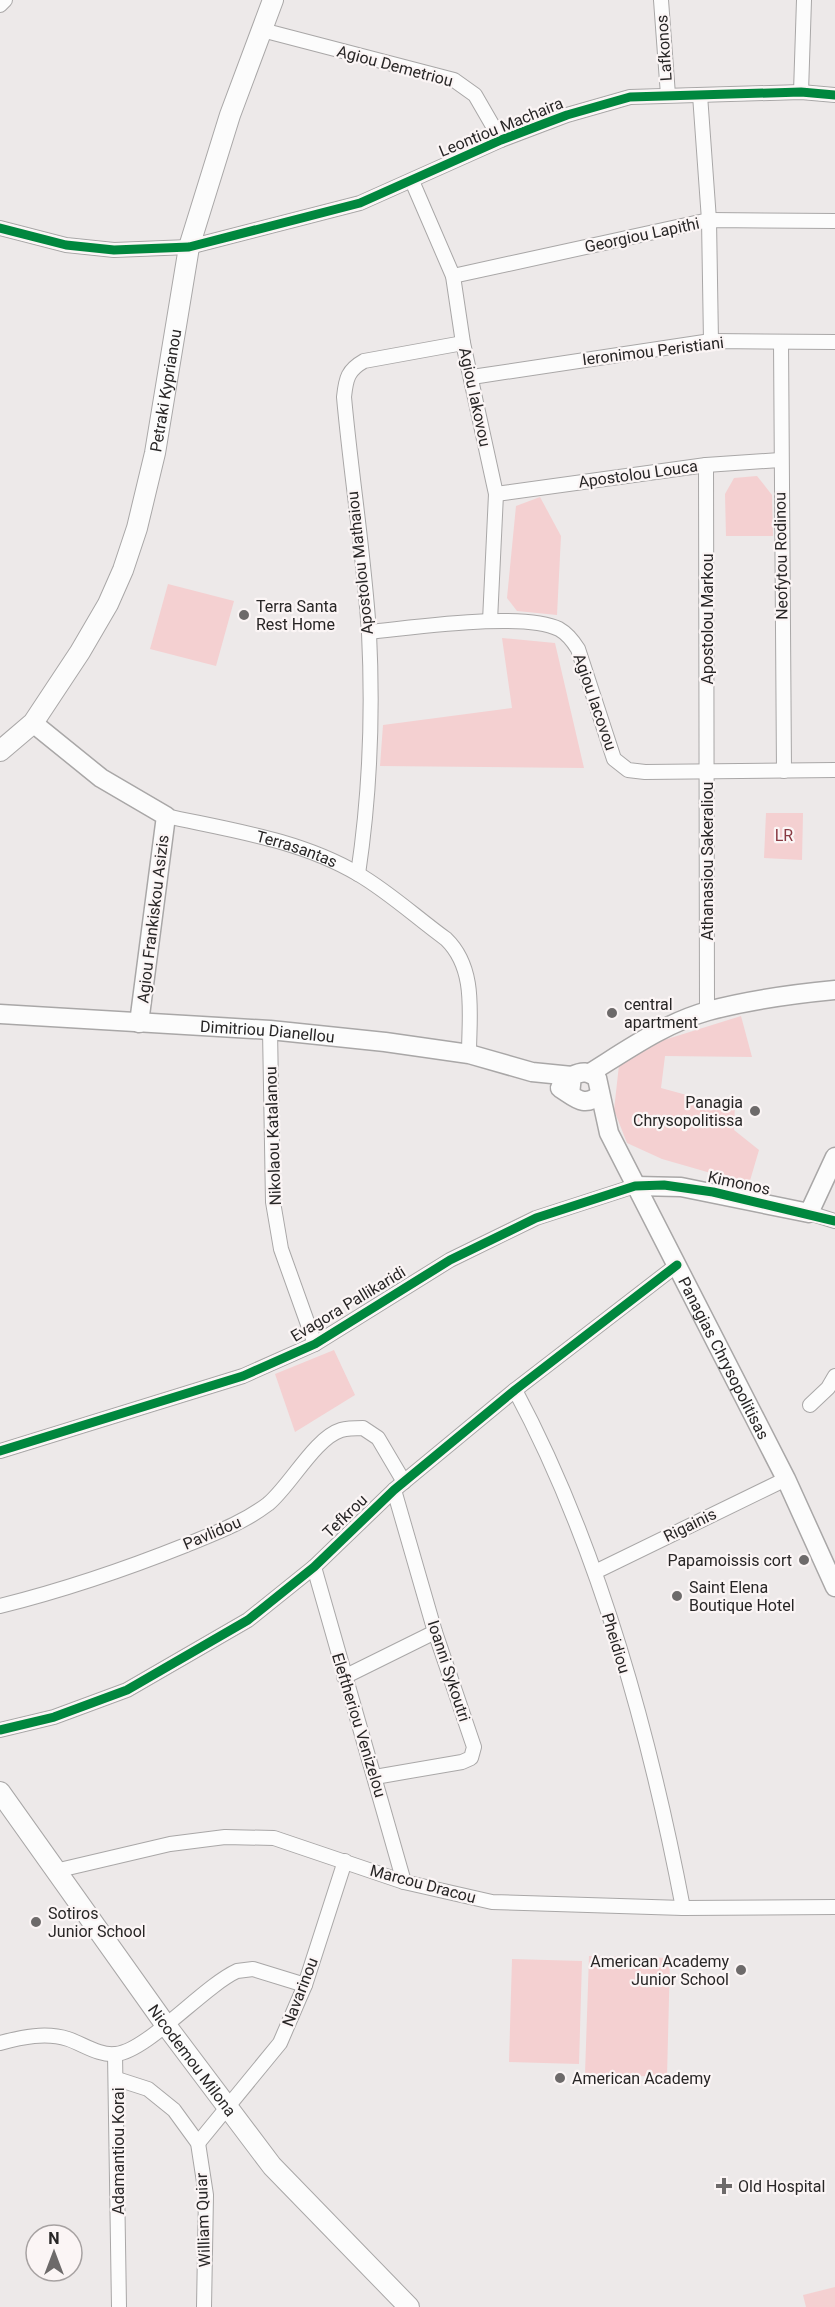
<svg xmlns="http://www.w3.org/2000/svg" width="835" height="2307" viewBox="0 0 835 2307" font-family="Roboto,sans-serif">
<rect width="100%" height="100%" fill="#ede9e9"/>
<g fill="#f4d0d1">
<polygon points="757,476 772,495 773,536 726,536 725,494 734,478"/>
<polygon points="540,497 561,536 557,615 517,611 507,598 516,506"/>
<polygon points="168,584 234,601 216,666 150,649"/>
<polygon points="502,638 555,643 584,768 380,766 383,725 512,708"/>
<polygon points="766,813 803,813 802,860 764,858"/>
<polygon points="741,1016 752,1057 665,1056 661,1088 694,1097 735,1102 734,1130 759,1150 749,1184 662,1159 627,1143 614,1110 619,1065 664,1040"/>
<polygon points="334,1350 355,1395 295,1432 275,1374"/>
<polygon points="589,1956 670,1958 667,2077 585,2074"/>
<polygon points="512,1959 582,1961 579,2064 509,2062"/>
<polygon points="835,2287 835,2307 806,2307 803,2295"/>
</g>
<g fill="none" stroke-linecap="round" stroke-linejoin="round">
<defs>
<g id="minor">
<polyline points="661,0 668,95"/>
<polyline points="0,5 5,0"/>
<polyline points="262,30 454,80 475,95 501,140"/>
<polyline points="801,92 804,0"/>
<polyline points="700,95 709,220 711,341"/>
<polyline points="412,181 453,276 463,343 496,494 490,621"/>
<polyline points="0,228 66,245 114,250 189,247 360,203 501,140 567,115 630,97 801,92 835,95"/>
<polyline points="453,276 709,220 835,221"/>
<polyline points="781,342 784,771"/>
<polyline points="472,377 711,341 835,342"/>
<polyline points="706,465 707,1011"/>
<polyline points="496,494 706,465 780,460"/>
<path d="M369,632C412,628 523,611 559,629C568,634 573,641 578,649L614,759L628,770L645,772L835,770"/>
<path id="s1" d="M166,816C230,830 301,840 358,874C389,892 417,918 446,939C477,969 469,1015 469,1054"/>
<path d="M358,874C370,794 373,713 369,633C364,554 351,475 344,397C346,378 348,370 364,361L463,343"/>
<polyline points="270,1030 273,1202 281,1249 315,1344"/>
<polyline points="809,1213 835,1221"/>
<path d="M515,1390C598,1545 650,1735 683,1908"/>
<polyline points="810,1405 828,1388 835,1376"/>
<polyline points="0,1451 243,1376 315,1344 450,1260 536,1218 635,1186"/>
<polyline points="314,1567 404,1882"/>
<polyline points="595,1572 786,1479"/>
<path d="M0,1606C64,1590 126,1569 186,1545C215,1533 243,1523 268,1504C290,1486 315,1438 341,1430C348,1428 356,1428 363,1428L378,1438L404,1482"/>
<polyline points="344,1677 435,1632"/>
<polyline points="0,1730 54,1717 127,1690 248,1620 314,1567 394,1490 515,1390 677,1265"/>
<polyline points="375,1777 462,1762 471,1758 474,1747 435,1632 394,1490"/>
<polyline points="55,1871 170,1844 225,1837 274,1838 404,1882 492,1902 683,1908 835,1907"/>
<path d="M0,2043C22,2037 46,2032 68,2039C83,2044 99,2056 116,2054C147,2051 204,1986 237,1971L253,1969L305,1985"/>
<polyline points="115,2054 119,2307"/>
<polyline points="117,2079 148,2089 174,2110 198,2143 206,2195 204,2307"/>
<polyline points="198,2143 280,2043 305,1985 345,1861"/>
</g>
<g id="tertiary">
<polyline points="33,723 101,778 166,816 139,1023"/>
<path id="s2" d="M0,1014L270,1030L385,1042L469,1054L532,1072L572,1076"/>
<path d="M590,1073C627,1050 665,1023 708,1011C749,1000 793,994 835,990"/>
<path d="M560,1088C575,1097 584,1109 600,1094"/>
<path id="s3" d="M570,1094L572,1076C582,1071 588,1071 597,1078L609,1133L786,1479L835,1587"/>
<polyline points="635,1186 681,1187 809,1213 835,1157"/>
</g>
<g id="secondary">
<path id="s4" d="M0,751L33,723L80,652L108,604L123,570L137,528L155,453L189,247L230,115L273,0"/>
<path id="s5" d="M0,1792L165,2024L272,2166L409,2307"/>
</g>
</defs>
<use href="#minor" stroke="#a9a7a7" stroke-width="16"/>
<use href="#tertiary" stroke="#a9a7a7" stroke-width="21"/>
<use href="#secondary" stroke="#a9a7a7" stroke-width="22"/>
<use href="#minor" stroke="#fcfcfc" stroke-width="14"/>
<use href="#tertiary" stroke="#fcfcfc" stroke-width="18"/>
<use href="#secondary" stroke="#fcfcfc" stroke-width="20"/>
<defs>
<g id="cycleway">
<polyline points="0,228 66,245 114,250 189,247 360,203 501,140 567,115 630,97 801,92 835,95"/>
<polyline points="0,1451 243,1376 315,1344 450,1260 536,1218 635,1186 664,1185 713,1192 835,1221"/>
<polyline points="0,1730 54,1717 127,1690 248,1620 314,1567 394,1490 515,1390 677,1265"/>
</g>
</defs>
<use href="#cycleway" stroke="#fbf5f5" stroke-width="13"/>
<use href="#cycleway" stroke="#00873e" stroke-width="9"/>
</g>
<g fill="#6d6a6a" stroke="#fbf5f5" stroke-width="2">
<circle cx="244" cy="615" r="6"/>
<circle cx="612" cy="1013" r="6"/>
<circle cx="755" cy="1111" r="6"/>
<circle cx="804" cy="1560" r="6"/>
<circle cx="677" cy="1596" r="6"/>
<circle cx="36" cy="1922" r="6"/>
<circle cx="741" cy="1970" r="6"/>
<circle cx="560" cy="2078" r="6"/>
<path d="M721 2177h6v6h6v6h-6v6h-6v-6h-6v-6h6z"/>
</g>
<g text-anchor="middle" dominant-baseline="central" stroke-width="4.5" stroke-linejoin="round" paint-order="stroke">
<g font-size="16" fill="#282626" stroke="#fbf5f5">
<text transform="translate(664 48) rotate(-94)">Lafkonos</text>
<text transform="translate(395 66) rotate(15)">Agiou Demetriou</text>
<text transform="translate(501 127) rotate(-22)">Leontiou Machaira</text>
<text transform="translate(642 235) rotate(-12)">Georgiou Lapithi</text>
<text transform="translate(653 351) rotate(-7)">Ieronimou Peristiani</text>
<text stroke="none"><textPath href="#s4" startOffset="406">Petraki Kyprianou</textPath></text>
<text transform="translate(475 397) rotate(78)">Agiou Iakovou</text>
<text transform="translate(638 474) rotate(-8)">Apostolou Louca</text>
<text transform="translate(781 556) rotate(-91)">Neofytou Rodinou</text>
<text transform="translate(360 563) rotate(-96)">Apostolou Mathaiou</text>
<text transform="translate(707 619) rotate(-90)">Apostolou Markou</text>
<text transform="translate(595 702) rotate(71)">Agiou Iacovou</text>
<text stroke="none"><textPath href="#s1" startOffset="135">Terrasantas</textPath></text>
<text transform="translate(707 861) rotate(-90)">Athanasiou Sakeraliou</text>
<text transform="translate(153 919) rotate(-83)">Agiou Frankiskou Asizis</text>
<text stroke="none"><textPath href="#s2" startOffset="268">Dimitriou Dianellou</textPath></text>
<text transform="translate(273 1136) rotate(-92)">Nikolaou Katalanou</text>
<text transform="translate(739 1183) rotate(12)">Kimonos</text>
<text transform="translate(348 1304) rotate(-31)">Evagora Pallikaridi</text>
<text stroke="none"><textPath href="#s3" startOffset="354">Panagias Chrysopolitisas</textPath></text>
<text transform="translate(345 1516) rotate(-44)">Tefkrou</text>
<text transform="translate(690 1525) rotate(-26)">Rigainis</text>
<text transform="translate(212 1533) rotate(-23)">Pavlidou</text>
<text transform="translate(616 1643) rotate(73)">Pheidiou</text>
<text transform="translate(449 1671) rotate(72)">Ioanni Sykoutri</text>
<text transform="translate(359 1725) rotate(73)">Eleftheriou Venizelou</text>
<text transform="translate(423 1884) rotate(15)">Marcou Dracou</text>
<text transform="translate(300 1992) rotate(-69)">Navarinou</text>
<text stroke="none"><textPath href="#s5" startOffset="330">Nicodemou Milona</textPath></text>
<text transform="translate(118 2151) rotate(-90)">Adamantiou Korai</text>
<text transform="translate(203 2220) rotate(-92)">William Quiar</text>
</g>
<g font-size="16" fill="#282626" stroke="#fbf5f5" text-anchor="start">
<text x="256" y="606">Terra Santa<tspan x="256" dy="18">Rest Home</tspan></text>
<text x="624" y="1004">central<tspan x="624" dy="18">apartment</tspan></text>
<text x="743" y="1102" text-anchor="end">Panagia<tspan x="743" dy="18">Chrysopolitissa</tspan></text>
<text x="792" y="1560" text-anchor="end">Papamoissis cort</text>
<text x="689" y="1587">Saint Elena<tspan x="689" dy="18">Boutique Hotel</tspan></text>
<text x="48" y="1913">Sotiros<tspan x="48" dy="18">Junior School</tspan></text>
<text x="729" y="1961" text-anchor="end">American Academy<tspan x="729" dy="18">Junior School</tspan></text>
<text x="572" y="2078">American Academy</text>
<text x="738" y="2186">Old Hospital</text>
</g>
<g font-size="16" fill="#883a42" stroke="#fbf5f5">
<text x="784" y="835">LR</text>
</g>
</g>
<g transform="translate(54 2253)"><circle r="28" fill="#fbf5f5" stroke="#a7a2a2" stroke-width="1.5"/>
<path d="M0-4.5L10 22L0 15L-10 22Z" fill="#6d6a6a"/>
<text y="-9" font-size="16" font-weight="bold" text-anchor="middle" fill="#282626">N</text>
</g>
</svg>
